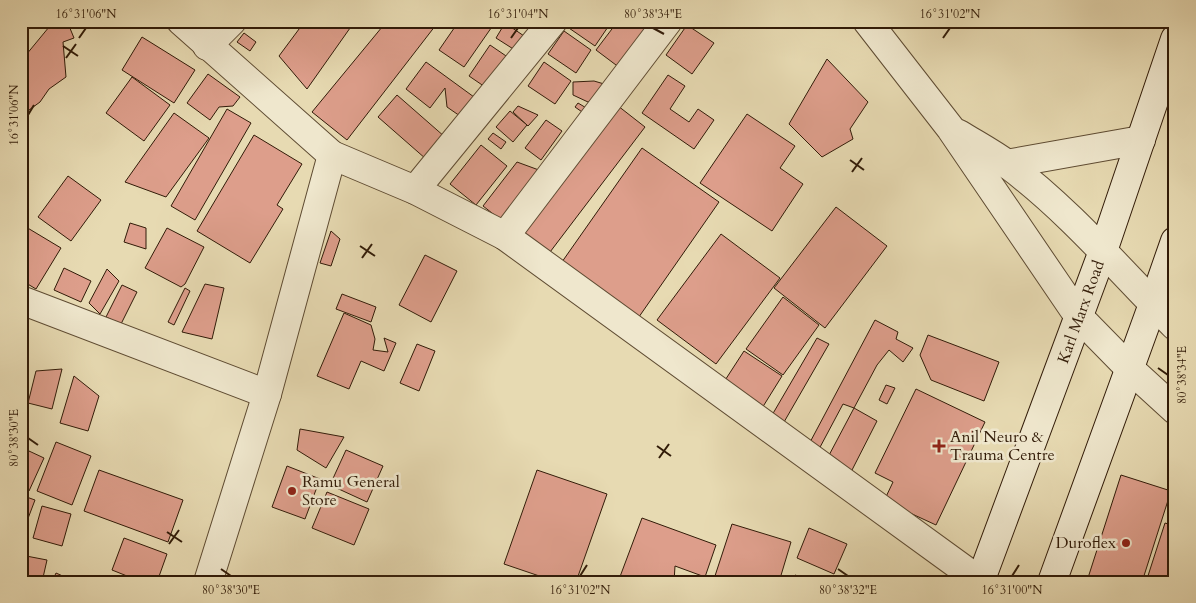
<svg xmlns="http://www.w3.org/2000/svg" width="1196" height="603" viewBox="0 0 1196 603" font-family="Cardo,serif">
<rect width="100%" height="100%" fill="#e7dab2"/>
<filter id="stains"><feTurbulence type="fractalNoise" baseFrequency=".004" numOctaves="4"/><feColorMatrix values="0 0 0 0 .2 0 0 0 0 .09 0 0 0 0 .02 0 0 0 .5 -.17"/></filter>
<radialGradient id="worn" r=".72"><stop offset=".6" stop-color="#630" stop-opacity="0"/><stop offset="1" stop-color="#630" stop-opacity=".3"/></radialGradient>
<g fill="#dd9e8b" stroke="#311b08">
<polygon points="54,21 67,21 74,38 63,42 66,77 49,89 40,102 25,113 21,110 21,61"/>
<polygon points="305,21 355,21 307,89 279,56"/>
<polygon points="387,21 439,21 347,140 312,112"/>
<polygon points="459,21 496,21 464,67 439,50"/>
<polygon points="570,21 612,21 595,46 566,26"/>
<polygon points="618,21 660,21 624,71 596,50"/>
<polygon points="505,23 527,38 518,52 496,38"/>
<polygon points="687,25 714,43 692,74 666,55"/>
<polygon points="564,31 591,50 576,73 548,54"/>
<polygon points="244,33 256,42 250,51 237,42"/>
<polygon points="142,37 195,70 174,103 122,70"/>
<polygon points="490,45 512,60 491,91 469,76"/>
<polygon points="827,59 868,102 850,129 853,139 822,157 789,124"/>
<polygon points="426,62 474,97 460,116 447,107 445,88 430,108 406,89"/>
<polygon points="544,62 571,81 555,104 528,86"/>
<polygon points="208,74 240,97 233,106 219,107 210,120 187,103"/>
<polygon points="668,75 685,86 670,109 689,122 698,109 714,120 694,149 642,113"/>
<polygon points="132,77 170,105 144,141 106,113"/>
<polygon points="594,81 611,86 609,93 588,102 573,95 573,82"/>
<polygon points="397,95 445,137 426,159 378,117"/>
<polygon points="613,102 645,127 547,256 514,232"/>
<polygon points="578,103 588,109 585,114 575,107"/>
<polygon points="518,106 538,115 528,126 513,112"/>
<polygon points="227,109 251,123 195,220 171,206"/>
<polygon points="510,111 527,125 513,142 496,127"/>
<polygon points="174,113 209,138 166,197 125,182"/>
<polygon points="747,114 795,146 780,168 803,184 772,231 700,183"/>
<polygon points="546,120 562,131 541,160 525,148"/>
<polygon points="493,133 506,142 501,149 488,139"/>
<polygon points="254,135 302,164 277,205 283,209 250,263 197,231"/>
<polygon points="481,145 507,166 476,205 450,184"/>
<polygon points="642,148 719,202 634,324 557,269"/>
<polygon points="517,162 547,173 506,224 483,206"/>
<polygon points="68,176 101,200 71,241 38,217"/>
<polygon points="836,207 887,246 825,328 774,288"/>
<polygon points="130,223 146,228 146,249 124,242"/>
<polygon points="21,224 61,248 36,289 21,280"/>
<polygon points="167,228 204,247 185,284 181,287 145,268"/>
<polygon points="331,231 340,239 331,266 320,263"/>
<polygon points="721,234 780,278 716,364 657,320"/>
<polygon points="425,255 457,271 431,322 399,305"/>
<polygon points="64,268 91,281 81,302 54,290"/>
<polygon points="107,269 119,281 100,314 89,303"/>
<polygon points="205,284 224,288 212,339 182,332"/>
<polygon points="122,285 137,292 121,324 106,317"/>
<polygon points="185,288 190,291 174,325 168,322"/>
<polygon points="342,294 376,307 371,322 336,309"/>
<polygon points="783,297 819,325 783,375 746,349"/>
<polygon points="344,313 371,325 375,339 373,350 388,352 384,338 396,343 384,371 361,361 349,389 317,376"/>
<polygon points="875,320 898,332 896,339 913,348 903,362 889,350 877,365 854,408 843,404 818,451 808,446"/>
<polygon points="928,335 999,362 984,401 931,380 920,355"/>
<polygon points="817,338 829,344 780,429 768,422"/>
<polygon points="417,344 435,351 419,391 400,383"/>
<polygon points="744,351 782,376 759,413 720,388"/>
<polygon points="62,369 52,409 28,403 36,371"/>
<polygon points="74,376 99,396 88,431 60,423"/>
<polygon points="886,385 895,388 887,404 879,400"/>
<polygon points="916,389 985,422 936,525 884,501 893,482 875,473"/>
<polygon points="854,408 877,421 851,472 827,459"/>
<polygon points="300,429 344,437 326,468 297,450"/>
<polygon points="56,442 91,456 72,505 37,491"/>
<polygon points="346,450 383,466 367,502 330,485"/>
<polygon points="29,451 44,458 29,491 21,487 21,469"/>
<polygon points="287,466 320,479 305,519 272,507"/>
<polygon points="99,470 183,500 168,542 84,511"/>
<polygon points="537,470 607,494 576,582 557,582 504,564"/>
<polygon points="1121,475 1171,491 1142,582 1090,582 1087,581"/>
<polygon points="327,492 369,509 354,545 312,528"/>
<polygon points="21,495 35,500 21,537"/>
<polygon points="42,506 71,514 62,546 33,538"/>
<polygon points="642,518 716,545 705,577 675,566 674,582 618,582"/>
<polygon points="1165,523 1175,526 1175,582 1146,582"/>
<polygon points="732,524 791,542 779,582 713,582"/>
<polygon points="809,528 847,544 834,574 797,558"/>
<polygon points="124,538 167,554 157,582 142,582 112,570"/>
<polygon points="21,555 47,560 42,582 21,582"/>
<polygon points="56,573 76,582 52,582"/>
<polygon points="795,575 817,582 793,582"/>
</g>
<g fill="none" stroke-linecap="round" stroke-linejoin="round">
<defs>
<g id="minor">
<polyline points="181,21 332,155"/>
<polyline points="207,46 232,21"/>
<polyline points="415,190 553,21"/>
<polyline points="505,236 668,21"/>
<polyline points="21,300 267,394"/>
<polyline points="208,582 267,394 332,155 415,190 505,236 980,581"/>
</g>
<g id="tertiary">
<polyline points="867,21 951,129 1079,317 1129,368 1175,410"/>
<path d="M959,134C975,144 992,153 1007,164C1070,211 1120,271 1175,326"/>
<polyline points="1006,164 1141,140"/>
</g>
<g id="secondary">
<polyline points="980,582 1103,251 1175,39"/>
<polyline points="1052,582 1153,304 1175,241"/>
</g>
</defs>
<use href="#minor" stroke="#5e4b32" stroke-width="30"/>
<use href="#tertiary" stroke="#5e4b32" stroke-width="30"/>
<use href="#secondary" stroke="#311b08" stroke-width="30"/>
<use href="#minor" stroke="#efe7cd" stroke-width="28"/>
<use href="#tertiary" stroke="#efe7cd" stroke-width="28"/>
<use href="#secondary" stroke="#efe7cd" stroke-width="28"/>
</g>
<path fill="none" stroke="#311b08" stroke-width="2" d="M653,28L664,34M79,38L86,28M511,38L518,28M943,38L950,28M63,46L78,56M66,58L76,44M28,115L34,105M850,160L864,170M852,172L862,158M360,246L375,256M362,258L372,244M1158,368L1168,375M28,438L38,445M657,446L671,456M659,458L669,444M167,532L182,542M169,544L179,530M221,569L231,576M838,569L848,576M580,576L587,565M1012,576L1019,565"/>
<g fill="#8f2418" stroke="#efe7cd" stroke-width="2">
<path d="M936.5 438.5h5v5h5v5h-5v5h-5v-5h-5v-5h5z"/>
<circle cx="292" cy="491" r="5"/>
<circle cx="1126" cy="543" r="5"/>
</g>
<g text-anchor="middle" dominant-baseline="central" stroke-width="5" stroke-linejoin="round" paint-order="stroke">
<g font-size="16" fill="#311b08" stroke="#efe7cd">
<text transform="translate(1081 312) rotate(-70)">Karl Marx Road</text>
</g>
<g font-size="16" fill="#311b08" stroke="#efe7cd" text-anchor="start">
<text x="950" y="437">Anil Neuro &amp;<tspan x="950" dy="18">Trauma Centre</tspan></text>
<text x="302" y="482">Ramu General<tspan x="302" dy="18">Store</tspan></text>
<text x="1116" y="543" text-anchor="end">Duroflex</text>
</g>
</g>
<rect width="1196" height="603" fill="none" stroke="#e7dab2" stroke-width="55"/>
<rect x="28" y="28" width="1140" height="548" fill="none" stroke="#311b08" stroke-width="2"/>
<g font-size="12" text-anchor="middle" fill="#311b08">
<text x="86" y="18">16°31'06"N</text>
<text x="518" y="18">16°31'04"N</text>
<text x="653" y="18">80°38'34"E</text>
<text x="950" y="18">16°31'02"N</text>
<text transform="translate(14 115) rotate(-90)" y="4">16°31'06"N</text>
<text transform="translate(1182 375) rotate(-90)" y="4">80°38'34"E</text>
<text transform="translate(14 438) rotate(-90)" y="4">80°38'30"E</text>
<text x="231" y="594">80°38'30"E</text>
<text x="580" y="594">16°31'02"N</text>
<text x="848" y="594">80°38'32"E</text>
<text x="1012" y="594">16°31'00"N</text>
</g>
<rect width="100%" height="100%" filter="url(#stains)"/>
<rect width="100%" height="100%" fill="url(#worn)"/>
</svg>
